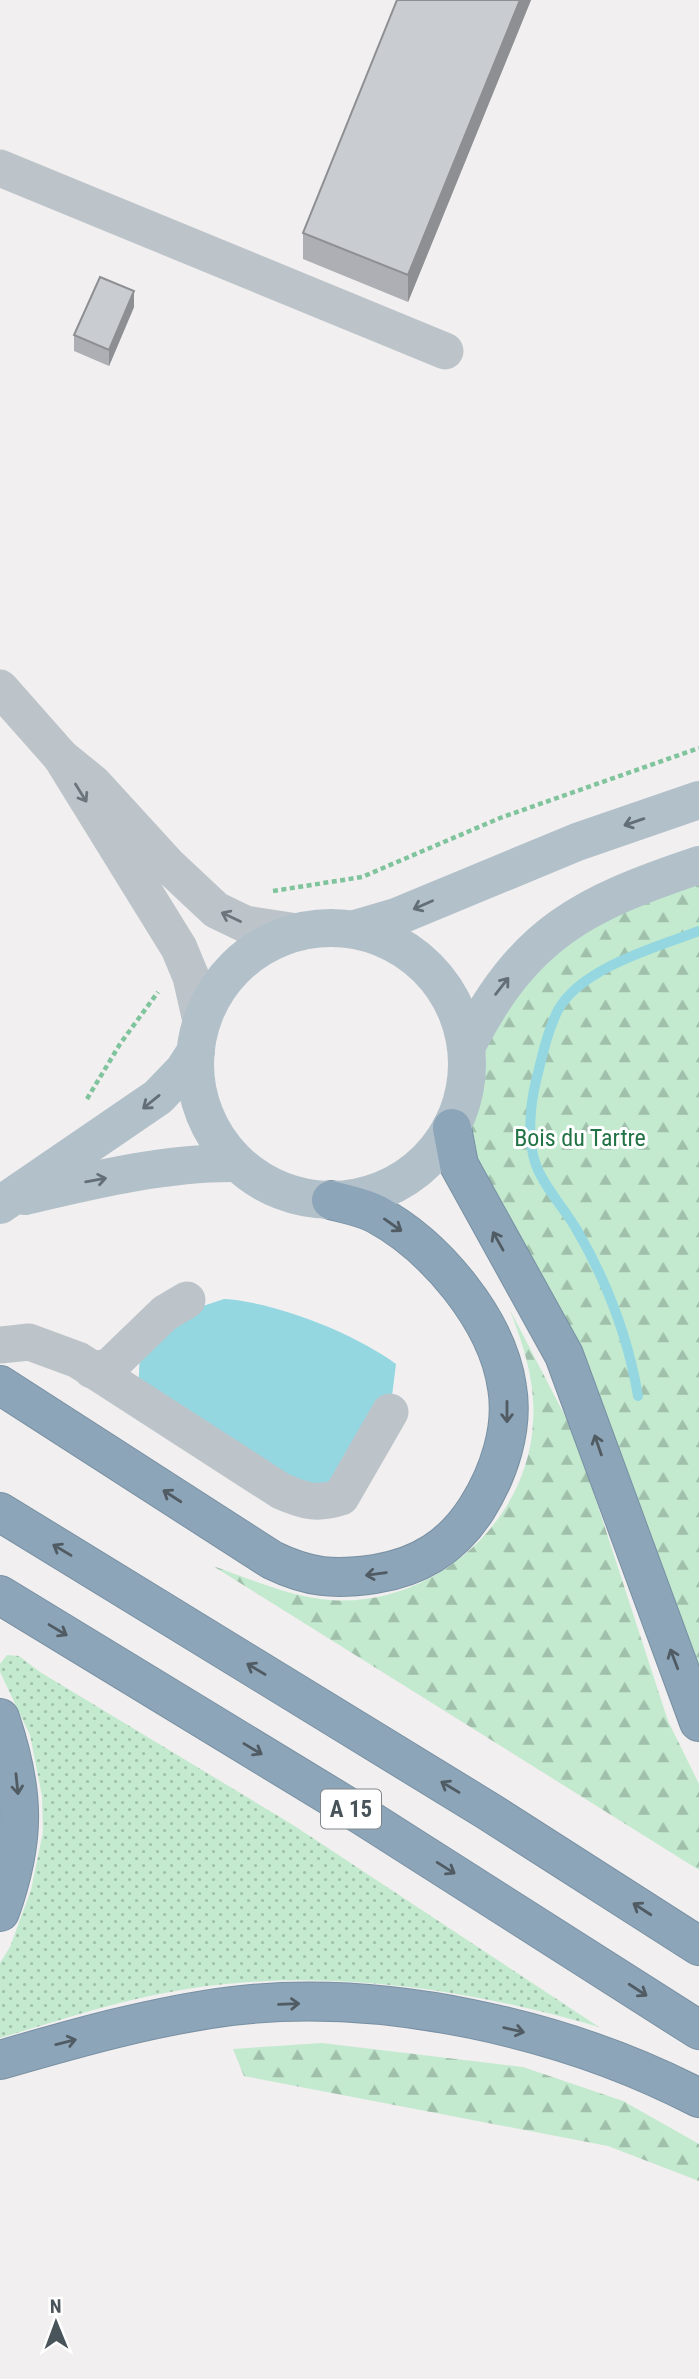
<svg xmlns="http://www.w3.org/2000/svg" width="699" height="2379" viewBox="0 0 699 2379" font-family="'Roboto Condensed',sans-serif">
<defs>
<pattern id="grass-dots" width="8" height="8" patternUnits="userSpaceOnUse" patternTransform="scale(1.75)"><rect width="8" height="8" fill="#c3eacf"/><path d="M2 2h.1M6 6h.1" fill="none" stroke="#a0c0ab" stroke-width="1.8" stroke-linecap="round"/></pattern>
<pattern id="forest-firs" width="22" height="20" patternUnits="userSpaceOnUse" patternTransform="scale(1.75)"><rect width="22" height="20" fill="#c3eacf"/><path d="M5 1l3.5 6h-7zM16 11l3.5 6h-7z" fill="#a0c0ab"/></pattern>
</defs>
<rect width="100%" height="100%" fill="#f1efef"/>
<path fill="url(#grass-dots)" d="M7,1655L19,1656L40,1672L293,1825L599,2027C454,1985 303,1964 154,1995C102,2006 50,2023 0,2038V1963L10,1947L31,1890L43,1832L42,1796L30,1735L0,1672V1664Z"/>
<g fill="url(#forest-firs)">
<polygon points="699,864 699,1722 456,1131 464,1108 469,1060 534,949"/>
<path d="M510,1310L564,1414L580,1451L668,1721L699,1784V1870L213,1566C250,1579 291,1597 330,1600C430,1608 528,1524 533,1423C536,1383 524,1347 510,1310Z"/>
<polygon points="322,2043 523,2067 623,2101 699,2144 699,2181 608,2146 244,2076 233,2049"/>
</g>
<path fill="#95d7e1" d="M224,1299C276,1302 354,1333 396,1364L390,1412L322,1503L138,1399L140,1348L191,1310Z"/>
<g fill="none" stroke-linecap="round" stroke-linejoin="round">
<path stroke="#95d7e1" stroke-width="10" d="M638,1396C628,1337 608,1284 578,1232C566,1210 545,1189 536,1165C527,1141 530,1105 536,1081C542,1057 547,1032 558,1010C581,968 656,947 699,931"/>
<defs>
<g id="highway">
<polyline points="452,1128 459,1165 564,1355 699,1722"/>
<path d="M0,1385L272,1560C309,1578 334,1580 375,1574C420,1567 453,1546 477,1508C499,1473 514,1428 507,1387C497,1319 435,1246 376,1214C363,1207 345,1204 331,1200"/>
<polyline points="0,1512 488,1811 699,1946"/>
<polyline points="0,1595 363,1816 699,2030"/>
<path d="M0,1718C25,1792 26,1839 0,1912"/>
<path d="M0,2060C76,2038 153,2016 232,2006C384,1988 564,2028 699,2098"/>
</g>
</defs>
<use href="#highway" stroke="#7890a3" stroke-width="40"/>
<g stroke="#7fc49d" stroke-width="4.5" stroke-dasharray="5 3.5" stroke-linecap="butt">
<polyline points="273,891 362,877 500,818 699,748"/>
<polyline points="87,1099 120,1044 158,992"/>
</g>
<g stroke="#bcc4ca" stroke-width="37">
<polyline points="0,168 445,351"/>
<polyline points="0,688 61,757"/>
<polyline points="201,1021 191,977 179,948 61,757 93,783 168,865 216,910 245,924 297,932"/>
<path d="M0,1345L29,1342L78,1360L281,1491C304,1501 317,1505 341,1497L390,1412"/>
<polyline points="92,1370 109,1367 165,1313 187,1300"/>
</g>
<g stroke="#b2c0ca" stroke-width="38">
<circle cx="331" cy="1064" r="136"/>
<polyline points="355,929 396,917 577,842 699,800"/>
<path d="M467,1045C525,932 583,904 699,865"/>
<path d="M25,1196C93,1180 167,1162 237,1163"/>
<polyline points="0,1205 158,1097 183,1071 196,1051"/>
</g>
<use href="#highway" stroke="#8da5b8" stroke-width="38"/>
</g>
<g fill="#adafb4">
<polygon points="397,0 531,0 408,302 303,259 303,233"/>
<polygon points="134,307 109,366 74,351 74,335"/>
</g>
<g fill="#8d8f92">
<polygon points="520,0 531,0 408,302 408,275"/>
<polygon points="134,291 134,307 109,366 109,350"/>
</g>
<g fill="#c9ccd1" stroke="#8d8f92" stroke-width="2">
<polygon points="397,0 520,0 408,275 303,233"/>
<polygon points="100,277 134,291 109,350 74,335"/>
</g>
<defs><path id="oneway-shaft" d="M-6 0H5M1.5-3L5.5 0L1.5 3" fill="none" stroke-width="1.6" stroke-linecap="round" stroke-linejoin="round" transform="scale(1.75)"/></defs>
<g stroke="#6c757c">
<use href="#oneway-shaft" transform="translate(81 793) rotate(58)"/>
<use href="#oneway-shaft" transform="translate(231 917) rotate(-155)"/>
</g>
<g stroke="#636e76">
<use href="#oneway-shaft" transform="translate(634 822) rotate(161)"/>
<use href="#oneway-shaft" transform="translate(423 905) rotate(156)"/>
<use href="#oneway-shaft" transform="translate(502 986) rotate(-52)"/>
<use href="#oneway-shaft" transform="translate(151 1102) rotate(141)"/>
<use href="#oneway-shaft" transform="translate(96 1180) rotate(-10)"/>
</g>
<g stroke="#505b63">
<use href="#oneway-shaft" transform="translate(393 1225) rotate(35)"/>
<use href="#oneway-shaft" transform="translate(498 1241) rotate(-119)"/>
<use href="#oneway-shaft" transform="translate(507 1412) rotate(90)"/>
<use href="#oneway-shaft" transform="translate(598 1445) rotate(-109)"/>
<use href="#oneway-shaft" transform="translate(172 1496) rotate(-147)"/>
<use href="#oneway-shaft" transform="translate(62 1550) rotate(-149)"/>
<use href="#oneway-shaft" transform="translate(376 1574) rotate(172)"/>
<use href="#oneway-shaft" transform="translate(58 1630) rotate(31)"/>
<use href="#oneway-shaft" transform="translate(674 1659) rotate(-111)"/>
<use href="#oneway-shaft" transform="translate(256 1669) rotate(-149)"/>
<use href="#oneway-shaft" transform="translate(253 1749) rotate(31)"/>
<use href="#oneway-shaft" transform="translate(17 1784) rotate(84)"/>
<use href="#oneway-shaft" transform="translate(450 1787) rotate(-149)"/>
<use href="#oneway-shaft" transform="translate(446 1868) rotate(32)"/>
<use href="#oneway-shaft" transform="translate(642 1909) rotate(-147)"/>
<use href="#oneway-shaft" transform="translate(638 1990) rotate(33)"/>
<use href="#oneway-shaft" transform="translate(289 2004) rotate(-2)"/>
<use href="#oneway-shaft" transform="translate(514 2030) rotate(13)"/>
<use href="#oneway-shaft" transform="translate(66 2042) rotate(-14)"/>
</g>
<g text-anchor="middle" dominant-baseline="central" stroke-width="6" stroke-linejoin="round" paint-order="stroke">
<rect fill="#fff" stroke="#80878c" stroke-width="2" x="321" y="1789.5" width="60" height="39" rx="5"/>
<g font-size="23" font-weight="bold" fill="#49535a">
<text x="351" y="1809">A 15</text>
</g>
<g font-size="24" fill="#227345" stroke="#fff">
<text x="580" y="1138">Bois du Tartre</text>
</g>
</g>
<g transform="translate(56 2323) rotate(359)" stroke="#ffffff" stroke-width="5" paint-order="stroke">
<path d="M0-5L12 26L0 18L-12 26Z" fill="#49535a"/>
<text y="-10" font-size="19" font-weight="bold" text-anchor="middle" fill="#49535a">N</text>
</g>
</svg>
